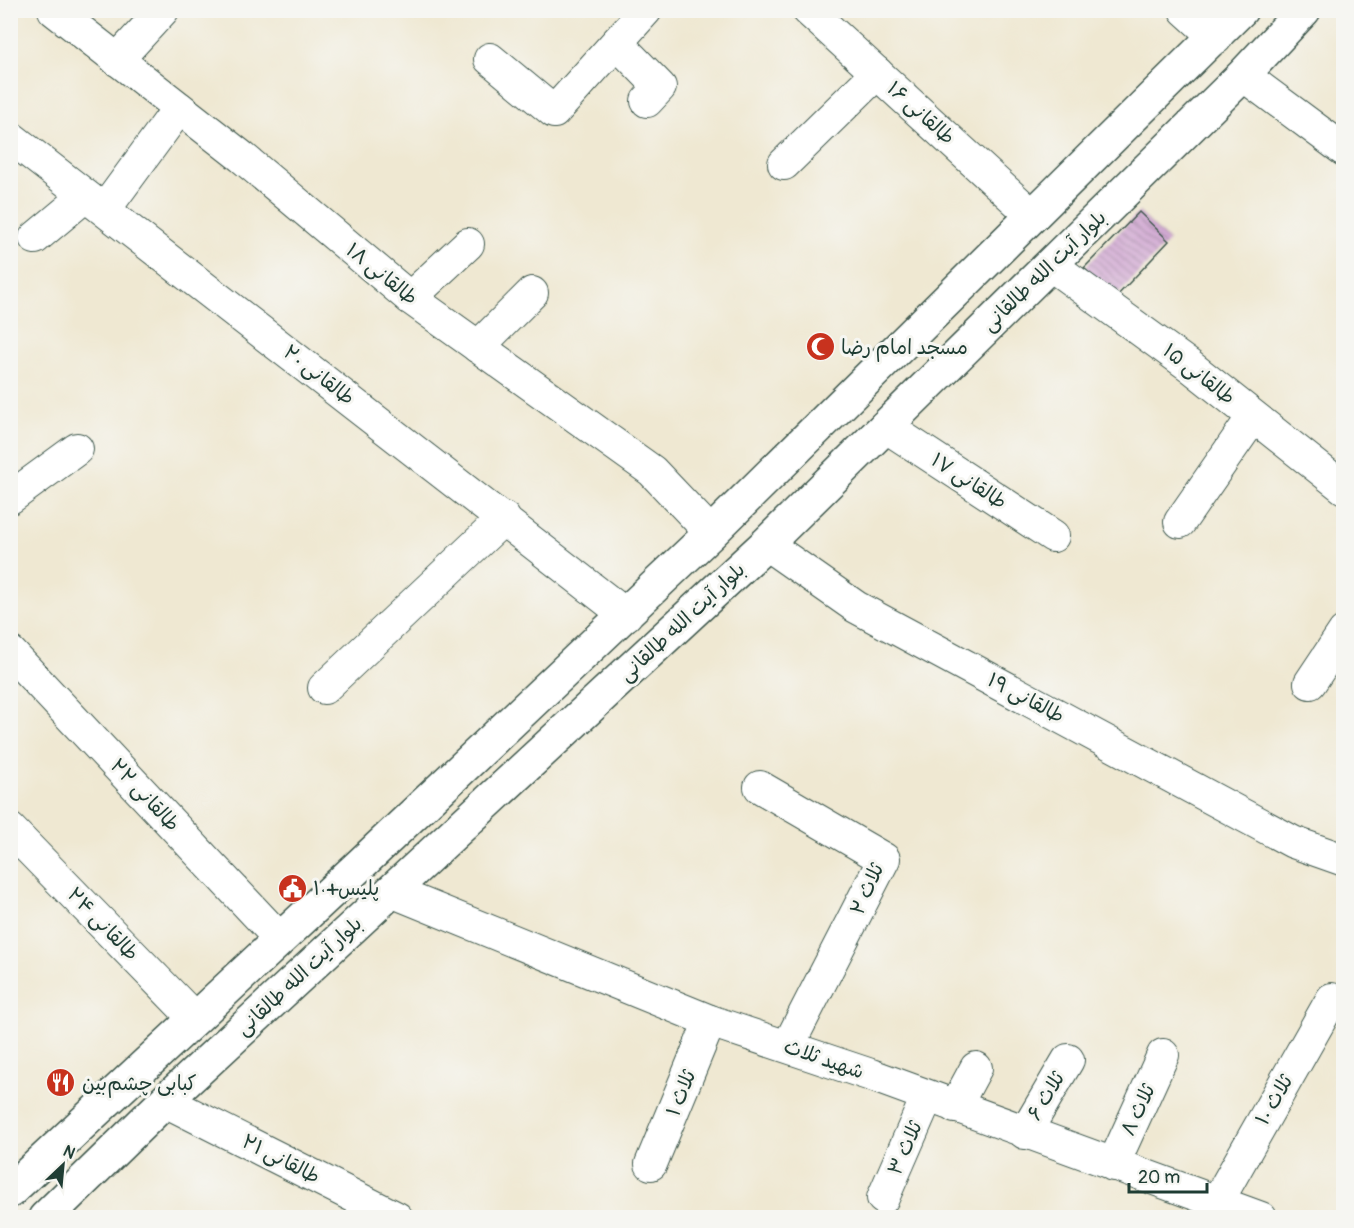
<svg xmlns="http://www.w3.org/2000/svg" width="1354" height="1228" viewBox="0 0 1354 1228" font-family="Pangolin,'Playpen Sans Arabic',sans-serif">
<defs>
<pattern id="building-back-hatch" width="6" height="6" patternUnits="userSpaceOnUse" patternTransform="scale(1.5)"><rect width="6" height="6" fill="#d0a6d1"/><path d="M-1 5l2 2M0 0l6 6M5-1l2 2" fill="none" stroke="#a888aa"/></pattern>
</defs>
<rect width="100%" height="100%" fill="#f6f6f2"/>
<filter id="ink" filterUnits="userSpaceOnUse"><feTurbulence type="fractalNoise" baseFrequency=".0167" numOctaves="2"/><feDisplacementMap in="SourceGraphic" scale="12" xChannelSelector="R" yChannelSelector="G"/><feConvolveMatrix kernelMatrix="1 2 1 2 8 2 1 2 1" color-interpolation-filters="sRGB"/></filter>
<filter id="wash" filterUnits="userSpaceOnUse"><feTurbulence type="fractalNoise" baseFrequency=".008" numOctaves="4" result="noise"/><feDisplacementMap in="SourceGraphic" scale="24" xChannelSelector="R" yChannelSelector="G"/><feGaussianBlur stdDeviation="1.35" result="paint"/><feColorMatrix in="noise" values="0 0 0 0 0 0 0 0 0 0 0 0 0 0 0 0 0 1.4 0 .05"/><feComposite in="paint" operator="in"/></filter>
<g filter="url(#wash)">
<rect width="100%" height="100%" fill="#efe8d2"/>
<g id="blocks">
<polygon fill="url(#building-back-hatch)" points="1139,212 1169,241 1115,298 1084,268"/>
</g>
</g>
<g filter="url(#ink)">
<use href="#blocks" fill-opacity="0" stroke="#3e574c" stroke-width="1.5"/>
<g fill="none" stroke-linecap="round" stroke-linejoin="round">
<defs>
<g id="street">
<polyline points="54,10 242,157 410,298 652,471 711,533"/>
<polyline points="808,10 1033,216"/>
<polyline points="1185,10 1216,38"/>
<polyline points="617,43 660,87 647,101"/>
<polyline points="490,59 554,112 646,10"/>
<polyline points="117,60 163,10"/>
<polyline points="1243,75 1344,150"/>
<polyline points="10,137 626,615"/>
<polyline points="784,164 877,73"/>
<polyline points="105,209 179,108"/>
<polyline points="35,238 84,197"/>
<polyline points="1051,265 1190,366 1344,488"/>
<polyline points="410,298 468,244"/>
<polyline points="478,347 532,293"/>
<polyline points="885,426 1053,536"/>
<polyline points="10,498 77,449"/>
<polyline points="1180,522 1253,417"/>
<polyline points="766,544 856,607 1293,842 1344,860"/>
<polyline points="10,652 280,939"/>
<polyline points="1310,683 1344,632"/>
<polyline points="324,688 504,518"/>
<polyline points="760,787 884,859 788,1046"/>
<polyline points="10,829 195,1019"/>
<polyline points="391,891 710,1021 871,1075 1261,1218"/>
<polyline points="165,1101 397,1218"/>
<polyline points="955,1107 976,1068"/>
<polyline points="1025,1133 1068,1060"/>
<polyline points="651,1164 710,1021"/>
<polyline points="1113,1165 1163,1055"/>
<polyline points="883,1198 927,1097"/>
<polyline points="1217,1202 1332,999"/>
</g>
<g id="secondary">
<polyline points="10,1191 362,863 711,533 1241,10"/>
<polyline points="45,1218 165,1101 766,544 1243,75 1304,10"/>
</g>
</defs>
<use href="#street" stroke="#3e574c" stroke-width="34"/>
<use href="#secondary" stroke="#3e574c" stroke-width="36"/>
<use href="#street" stroke="#fff" stroke-width="32"/>
<use href="#secondary" stroke="#fff" stroke-width="33"/>
</g>
</g>
<defs>
<symbol id="mosque-disc" viewBox="-11 -11 22 22"><circle r="9.5" fill="#c8321e" stroke="#f6f6f2"/><path d="M3.5-4.9A6 6 0 1 0 3.5 4.9A5 5 0 1 1 3.5-4.9Z" fill="#fff"/></symbol>
<symbol id="civic-disc" viewBox="-11 -11 22 22"><circle r="9.5" fill="#c8321e" stroke="#f6f6f2"/><path d="M-.6-6.5H3V-4.5H.6V-3L4-1V1h2V6H-6V1h2V-1L-.6-3ZM-1.2 2.5V6h2.4V2.5Z" fill="#fff"/></symbol>
<symbol id="restaurant-disc" viewBox="-11 -11 22 22"><circle r="9.5" fill="#c8321e" stroke="#f6f6f2"/><path d="M-5-6h1v4h1v-4h1v4h1v-4h1v5L-1.5 .5V6h-2V.5L-5-1ZM5-6V6H3V1.5H1.5Q1.5-4 5-6Z" fill="#fff"/></symbol>
</defs>
<g fill-rule="evenodd">
<use href="#mosque-disc" x="804" y="330" width="33" height="33"/>
<use href="#civic-disc" x="276" y="872" width="33" height="33"/>
<use href="#restaurant-disc" x="44" y="1066" width="33" height="33"/>
</g>
<g text-anchor="middle" dominant-baseline="central" stroke-width="6" stroke-linejoin="round" paint-order="stroke">
<g font-size="20" fill="#1f3d34" stroke="#f6f6f2">
<text transform="translate(921 113) rotate(42)">طالقانی ۱۶</text>
<text transform="translate(1044 271) rotate(-44)">بلوار آیت الله طالقانی</text>
<text transform="translate(382 274) rotate(39)">طالقانی ۱۸</text>
<text transform="translate(1199 374) rotate(38)">طالقانی ۱۵</text>
<text transform="translate(319 375) rotate(38)">طالقانی ۲۰</text>
<text transform="translate(969 481) rotate(33)">طالقانی ۱۷</text>
<text transform="translate(682 622) rotate(-43)">بلوار آیت الله طالقانی</text>
<text transform="translate(1026 698) rotate(28)">طالقانی ۱۹</text>
<text transform="translate(145 795) rotate(47)">طالقانی ۲۲</text>
<text transform="translate(867 889) rotate(-66)">ثلاث ۲</text>
<text transform="translate(103 924) rotate(46)">طالقانی ۲۴</text>
<text transform="translate(299 976) rotate(-43)">بلوار آیت الله طالقانی</text>
<text transform="translate(824 1059) rotate(19)">شهید ثلاث</text>
<text transform="translate(681 1093) rotate(-68)">ثلاث ۱</text>
<text transform="translate(1046 1096) rotate(-59)">ثلاث ۶</text>
<text transform="translate(1274 1100) rotate(-60)">ثلاث ۱۰</text>
<text transform="translate(1138 1110) rotate(-65)">ثلاث ۸</text>
<text transform="translate(905 1148) rotate(-66)">ثلاث ۳</text>
<text transform="translate(281 1159) rotate(27)">طالقانی ۲۱</text>
</g>
<g font-size="20" fill="#1f3d34" stroke="#f6f6f2" text-anchor="start">
<text x="841" y="347">مسجد امام رضا</text>
<text x="313" y="888">پلیس+۱۰</text>
<text x="82" y="1083">کبابی چشم‌بین</text>
</g>
</g>
<rect width="1354" height="1228" fill="none" stroke="#f6f6f2" stroke-width="36"/>
<g transform="translate(63 1165) rotate(26)" stroke="#f6f6f2" stroke-width="4.5" paint-order="stroke">
<path d="M0-4.5L10 22L0 15L-10 22Z" fill="#1f3d34"/>
<text y="-9" font-size="16" font-weight="bold" text-anchor="middle" fill="#1f3d34">N</text>
</g>
<path d="M1129 1183v9h78v-9" fill="none" stroke="#1f3d34" stroke-width="3"/>
<text x="1138" y="1183" font-size="18" fill="#1f3d34" stroke="#f6f6f2" stroke-width="4.5" paint-order="stroke">20 m</text>
</svg>
